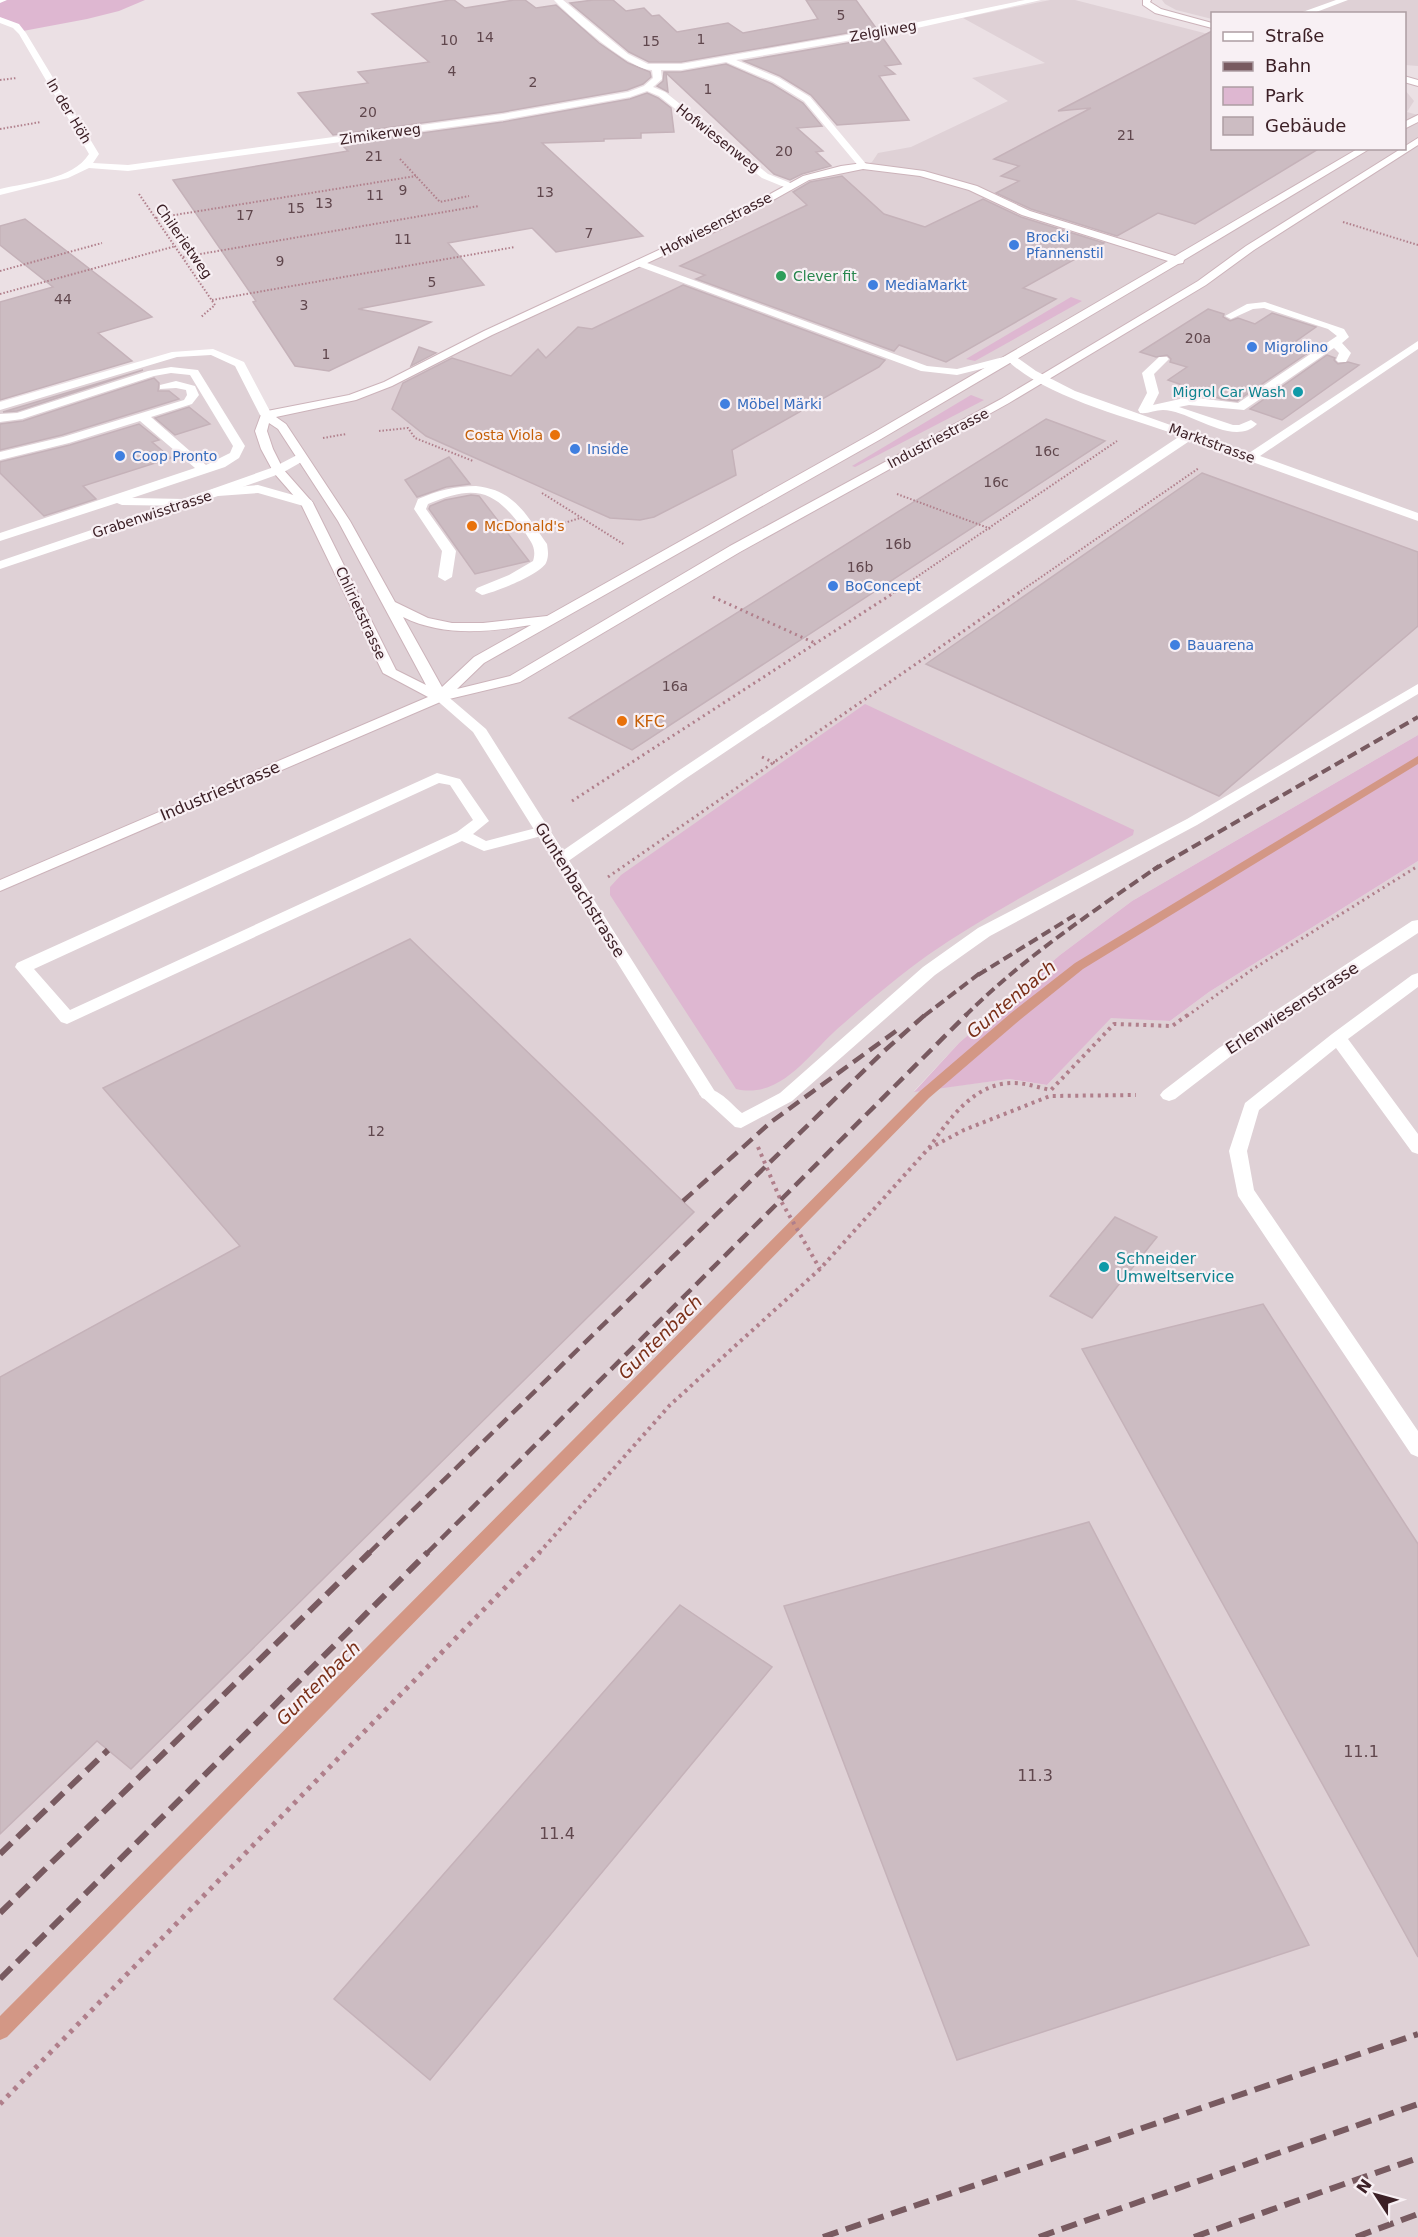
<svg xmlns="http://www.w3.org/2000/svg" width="1418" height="2237" viewBox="0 0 1418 2237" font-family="'DejaVu Sans',sans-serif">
<rect width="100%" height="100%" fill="#ebe0e4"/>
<g fill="#dfd1d6">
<polygon points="1050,0 1075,0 1212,35 1212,148 1404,148 1405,90 1414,101 1407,112 1418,115 1418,735 1132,901 1060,955 959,1043 914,1091 1009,1079 1047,1085 1111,1017 1170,1021 1209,992 1418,861 1418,2237 0,2237 0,406 176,354 213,352 240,364 266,415 352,398 721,225 806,178 863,166 872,162 878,153 911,147 1008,101 972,78 1045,63 963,18"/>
<polygon points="1162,0 1418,0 1418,66 1405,65 1404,14 1212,14 1212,19 1176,10 1165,4"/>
</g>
<g fill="#deb7d1">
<polygon points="3,0 145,0 119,11 87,19 23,31 0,20 0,1"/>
<polygon points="1071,297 1082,301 975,361 966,359"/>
<polygon points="971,395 984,400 855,467 852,466"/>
<path d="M865,704L1134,830L1133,835C1065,874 993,910 928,955C899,976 870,1000 843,1024C811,1050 783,1100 736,1089L610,895V887L621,875Z"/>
<polygon points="1418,735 1418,861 1209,992 1170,1021 1111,1018 1047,1085 1009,1079 914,1092 959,1043 1060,955 1132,901"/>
</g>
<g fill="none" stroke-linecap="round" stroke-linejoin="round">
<polygon fill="#d39785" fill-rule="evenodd" points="1418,756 1418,764 1083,969 1021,1019 929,1098 7,2037 0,2040 0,2016 919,1092 1011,1013 1075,963"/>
</g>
<g fill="#ccbcc2" stroke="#c5b2b9" stroke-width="1.5">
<polygon points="450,0 454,0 465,8 514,0 525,0 536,8 556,5 599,43 628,63 650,72 651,77 643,84 627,90 503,112 333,135 298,93 368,83 358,72 429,62 372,14"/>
<polygon points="593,0 613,0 626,11 644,8 652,16 659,15 677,32 728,23 743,33 818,19 806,0 856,0 876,28 681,62 649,62 629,52 570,3"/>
<polygon points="1212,31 1212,148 1320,148 1195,224 1158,213 1117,236 1031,209 996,193 1019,181 1001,176 1019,166 994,159 1091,108 1058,111"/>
<polygon points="882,37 901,64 885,66 895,74 879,76 909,120 837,125 811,95 780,76 744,61"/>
<polygon points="726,64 772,84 803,103 822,126 797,128 823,151 816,152 831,166 802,174 790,180 774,174 666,73 668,92 657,86 663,81 664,72 681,72"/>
<polygon points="647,93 658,98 671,108 674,132 641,133 641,138 604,139 604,141 542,143 643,236 556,252 532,228 448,243 484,285 358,309 431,322 329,371 295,366 253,302 256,301 173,180 348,151 341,144 503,122 630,99"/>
<polygon points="842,176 884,214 925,227 983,199 1021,217 1104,243 1023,288 1056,299 946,362 899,345 894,351 696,279 705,275 680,266 807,205 793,192 810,182"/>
<polygon points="25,219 152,317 98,333 132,361 0,400 0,302 53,287 0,245 0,226"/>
<polygon points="683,285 885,360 879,367 732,450 736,475 654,517 640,520 610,518 426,436 392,409 403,383 452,358 511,376 538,349 546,358 578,327 592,329"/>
<polygon points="1208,309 1224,314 1223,317 1230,321 1238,318 1255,324 1272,313 1316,327 1292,344 1312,350 1237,401 1221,399 1168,380 1187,367 1170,362 1171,359 1167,355 1156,357 1140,352"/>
<polygon points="419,347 436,353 411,366"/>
<polygon points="1327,355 1335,358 1334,360 1338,364 1348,362 1359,365 1282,420 1250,409"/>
<polygon points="143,370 17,411 3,412"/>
<polygon points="154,378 159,383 158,391 169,391 179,399 62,435 0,450 0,424 23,421"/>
<polygon points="189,407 210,424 175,435 155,418"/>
<polygon points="1046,419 1105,441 632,750 569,718"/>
<polygon points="139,424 159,440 152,442 171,458 83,486 96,499 44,516 0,473 0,462 70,445"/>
<polygon points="449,457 470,484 446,487 417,497 405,480"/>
<polygon points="1202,473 1418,552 1418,626 1219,796 926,664"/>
<polygon points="471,495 479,496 529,561 475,574 429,509 430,506 445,500"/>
<polygon points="410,939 694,1212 131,1769 97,1741 0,1834 0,1377 240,1246 103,1088"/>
<polygon points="1115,1217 1157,1237 1092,1318 1050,1296"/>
<polygon points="1263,1304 1418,1544 1418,1957 1082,1349"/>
<polygon points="1089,1522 1309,1945 957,2060 784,1606"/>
<polygon points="680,1605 772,1667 430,2080 334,1999"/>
</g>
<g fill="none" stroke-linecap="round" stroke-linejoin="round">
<defs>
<g id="secondary">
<polygon points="1143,0 1151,0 1150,2 1161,9 1212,23 1212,28 1155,13 1143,5"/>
<polygon points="1404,76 1418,80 1418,86 1404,82"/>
<polygon points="1418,115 1418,122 1404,129 1404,122"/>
<path d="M1418,138V145L1254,250L1206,285L1009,403L740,552L520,682L445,700L0,891V880L428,697L383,673L301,504L274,473L261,449L255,431L262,412L349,395L384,382L484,331L717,223L803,176L841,166L863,163L924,171L977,186L1030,211L1175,256L1359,148H1371L1184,260L1183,263L1178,264L881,439L484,663L457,689L510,676L730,546L1001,399L1198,281L1246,246ZM863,169L920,176L969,190L1022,215L1168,261L873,433L547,616L483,623H452L428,618L395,602L350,521L286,424L276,417L356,400L392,386L492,335L725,227L809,180ZM269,423L278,429L338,521L426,685L396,670L313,503L283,469L273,449L267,431ZM403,617C443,637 488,632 531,625L474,657L442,687Z"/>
</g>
</defs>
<use href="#secondary" stroke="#ccb3ba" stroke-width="2"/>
<g stroke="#b07f8b" stroke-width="2" stroke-dasharray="1.5 2" stroke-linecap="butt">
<polyline points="0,80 17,78"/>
<polyline points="0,129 41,122"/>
<polyline points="400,159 440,202 469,196"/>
<polyline points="139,194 215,305 201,317"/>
<polyline points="156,218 416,176"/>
<polyline points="1343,222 1418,245"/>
<polyline points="183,257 479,206"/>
<polyline points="0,271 102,243"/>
<polyline points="0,294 176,246"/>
<polyline points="212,300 515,247"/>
<polyline points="379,431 408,428 415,438 473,461"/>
<polyline points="323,438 346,434"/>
<polyline points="542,493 625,545"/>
<polyline points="897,494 991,529"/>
<polyline points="561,524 580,518"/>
<polyline points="893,593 1117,441"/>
<polyline points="1018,593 1199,468"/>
</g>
<g stroke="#b07f8b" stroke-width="3" stroke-dasharray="2 4" stroke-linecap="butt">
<polyline points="713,597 817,644"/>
<polyline points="762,757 775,763"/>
<polyline points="572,801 895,592"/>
<polyline points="608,877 1020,592"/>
<polyline points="1187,1016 1253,969 1418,866"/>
</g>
<g stroke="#b07f8b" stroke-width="4" stroke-dasharray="3 4.5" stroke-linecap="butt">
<polyline points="758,1147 781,1201 820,1269"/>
<path d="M929,1148C949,1119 975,1082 1014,1083C1027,1083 1039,1088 1051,1090L1114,1024L1172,1026L1189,1014"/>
<polyline points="539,1553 670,1405 820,1269 928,1149 964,1130 1050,1096 1136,1095"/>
</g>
<polyline stroke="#b07f8b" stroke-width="5" stroke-dasharray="4 6" stroke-linecap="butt" points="0,2104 540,1552"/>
<g fill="#fff" fill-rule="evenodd">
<polygon points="1336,0 1348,0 1311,14 1297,14"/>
<path d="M639,260L927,366L957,369L1011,355L1015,356L1036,371L1075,391L1249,453L1418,341V349L1260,456L1418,513V521L1191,440L685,779L567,862H555L553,859L555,856L675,773L1180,436C1128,417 1050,399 1009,362L957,375L921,371L635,265V261Z"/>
<path d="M1265,302L1344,329L1349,337L1342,343L1351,353L1346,362H1338L1336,360L1339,353L1334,348L1244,410L1189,405L1179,407L1233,425H1239L1251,420L1257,424C1233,448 1190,410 1163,410C1155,410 1148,414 1140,413L1138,410L1147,393L1142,373L1159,357H1167L1169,359L1154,374L1159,393L1153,405L1189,397L1238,403L1337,336L1328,329L1264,308L1253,309L1231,319L1225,316L1247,304Z"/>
<polygon points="171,367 198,370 245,446 239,458 225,467 132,498 185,499 191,503 189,506 122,505 117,503 0,541 0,533 195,468 140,421 69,443 0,460 0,452 63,437 184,400 187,395 186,390 176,388 160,389 160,385 176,381 195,386 199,395 192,404 151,417 206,465 230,453 233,446 190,375 171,373 154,376 22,419 0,422 0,414 17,413 148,371"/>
<polygon points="301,453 307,457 305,460 282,473 220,495 216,496 210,492 212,489 274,467"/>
<path d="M476,486C515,490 526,515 547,544C548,551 549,556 546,563C539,575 496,592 482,595L475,591L477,588L509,575L533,561C537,548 531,542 524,531C495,489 475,484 428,504L426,509L456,551L452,577L445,581L438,577L442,551L414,509L418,499C437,491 455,486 476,486Z"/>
<path d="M1418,684V694L1197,825L990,936L935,975L792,1101L741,1128L735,1127L699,1094L702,1090C717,1085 731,1104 742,1113L780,1093L923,967L978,928L1187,819Z"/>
<path d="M437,773L460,779L489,821L473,834L486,841L544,826L552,831L549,834L484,851L462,841L67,1024L61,1022L15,967L17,963ZM439,783L450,785L473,820L457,832L70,1010L34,969Z"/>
<polygon points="1418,973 1418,987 1348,1039 1418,1134 1418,1154 1412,1152 1336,1048 1259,1110 1247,1151 1254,1190 1418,1431 1418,1457 1411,1454 1238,1196 1229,1151 1245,1103 1332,1034 1412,975"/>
</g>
<g fill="#fff" fill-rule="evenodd">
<polygon points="0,0 7,0 0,3"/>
<path d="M554,0H563L628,54L648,64H681L904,25L1025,0H1041L904,31L736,60L779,78L810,97L866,164V168H860L804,101L773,82L726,62L681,70H661L662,79L653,87L665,92L768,174L793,184V188L789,189L762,178L659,96L647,91L630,97L503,120L128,171L89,168L68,178L0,195V189C28,182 73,180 89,154L19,34L13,28L0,23V17L19,24L26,33L99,154L93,163L128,165L503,114L628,92L644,86L653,78L652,70C629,70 570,17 554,0Z"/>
<polygon points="213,349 244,362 272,415 270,418 266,419 260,415 235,366 211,355 177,357 0,410 0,402 172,352"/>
<polygon points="258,485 311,500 313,503 307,507 258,493 218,496 0,569 0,561 212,489"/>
<polygon points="440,693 445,694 486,729 714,1090 717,1094 714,1098 708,1100 702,1098 473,732 433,697"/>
<polygon points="1418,920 1418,933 1231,1056 1175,1099 1169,1101 1163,1099 1160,1095 1163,1091 1219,1048 1412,921"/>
</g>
<use href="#secondary" fill="#fff" fill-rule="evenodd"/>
<g stroke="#785a60" stroke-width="4" stroke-dasharray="10 5" stroke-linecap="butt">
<polyline points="1153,870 1418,717"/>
<polyline points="978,975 1075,915"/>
<polyline points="924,1016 984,970"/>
<path d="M965,1016C1023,958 1092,912 1159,866"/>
</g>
<g stroke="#785a60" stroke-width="4.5" stroke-dasharray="13 7" stroke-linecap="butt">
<polyline points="683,1201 771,1122 896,1031"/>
<polyline points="369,1553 883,1052 926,1014"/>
<polyline points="427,1553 967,1014"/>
</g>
<g stroke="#785a60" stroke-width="6" stroke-dasharray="16 8" stroke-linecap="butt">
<polyline points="0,1854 108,1750"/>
<polyline points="0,1913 370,1552"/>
<polyline points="0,1979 428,1552"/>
<polyline points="823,2237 1418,2034"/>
<polyline points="1039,2237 1418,2104"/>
<polyline points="1194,2237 1418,2158"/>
<polyline points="1356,2237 1418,2214"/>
</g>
</g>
<g fill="#3f7fe0" stroke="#f8f0f4" stroke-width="2">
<circle cx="1014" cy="245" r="6"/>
<circle cx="873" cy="285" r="6"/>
<circle cx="1252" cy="347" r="6"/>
<circle cx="725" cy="404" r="6"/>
<circle cx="575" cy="449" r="6"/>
<circle cx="120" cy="456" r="6"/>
<circle cx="833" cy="586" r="6"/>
<circle cx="1175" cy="645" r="6"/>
</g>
<circle fill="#2e9e5b" stroke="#f8f0f4" stroke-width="2" cx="781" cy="276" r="6"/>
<g fill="#0f9aa8" stroke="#f8f0f4" stroke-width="2">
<circle cx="1298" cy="392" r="6"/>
<circle cx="1104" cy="1267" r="6"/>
</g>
<g fill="#e8710a" stroke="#f8f0f4" stroke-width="2">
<circle cx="555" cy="435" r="6"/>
<circle cx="472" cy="526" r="6"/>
<circle cx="622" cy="721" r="6"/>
</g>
<g text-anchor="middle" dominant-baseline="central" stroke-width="4.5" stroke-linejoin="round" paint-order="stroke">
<g font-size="14" fill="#60474d">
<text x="841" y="15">5</text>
<text x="485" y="37">14</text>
<text x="701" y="39">1</text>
<text x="449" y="40">10</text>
<text x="651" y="41">15</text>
<text x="452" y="71">4</text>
<text x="533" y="82">2</text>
<text x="708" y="89">1</text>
<text x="368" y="112">20</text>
<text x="1126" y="135">21</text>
<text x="784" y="151">20</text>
<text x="374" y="156">21</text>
<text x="403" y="190">9</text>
<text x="545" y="192">13</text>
<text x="375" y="195">11</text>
<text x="324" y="203">13</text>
<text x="296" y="208">15</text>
<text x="245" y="215">17</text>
<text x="589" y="233">7</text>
<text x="403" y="239">11</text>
<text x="280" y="261">9</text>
<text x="432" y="282">5</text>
<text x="63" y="299">44</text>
<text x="304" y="305">3</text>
<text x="1198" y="338">20a</text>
<text x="326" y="354">1</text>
<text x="1047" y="451">16c</text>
<text x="996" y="482">16c</text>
<text x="898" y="544">16b</text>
<text x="860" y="567">16b</text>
<text x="675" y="686">16a</text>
<text x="376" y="1131">12</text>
</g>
<g font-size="14" fill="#3c2026" stroke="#f8f0f4">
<text transform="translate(883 31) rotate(-10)">Zelgliweg</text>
<text transform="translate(69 111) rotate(59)">In der Höh</text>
<text transform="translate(380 134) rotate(-8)">Zimikerweg</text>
<text transform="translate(718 138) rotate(38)">Hofwiesenweg</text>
<text transform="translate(716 224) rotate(-27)">Hofwiesenstrasse</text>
<text transform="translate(184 241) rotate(55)">Chilerietweg</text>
<text transform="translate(938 438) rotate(-28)">Industriestrasse</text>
<text transform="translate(1212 443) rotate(20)">Marktstrasse</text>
<text transform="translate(152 514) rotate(-18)">Grabenwisstrasse</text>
<text transform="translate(361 613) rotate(65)">Chlirietstrasse</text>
</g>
<g font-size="14" fill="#366cbe" stroke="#f8f0f4" text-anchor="start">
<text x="1026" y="237">Brocki<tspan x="1026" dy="16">Pfannenstil</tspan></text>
<text x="885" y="285">MediaMarkt</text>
<text x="1264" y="347">Migrolino</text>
<text x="737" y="404">Möbel Märki</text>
<text x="587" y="449">Inside</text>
<text x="132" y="456">Coop Pronto</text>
<text x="845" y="586">BoConcept</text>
<text x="1187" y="645">Bauarena</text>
</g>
<g font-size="14" fill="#27864d" stroke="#f8f0f4" text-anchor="start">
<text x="793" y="276">Clever fit</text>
</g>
<g font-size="14" fill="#0d838f" stroke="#f8f0f4" text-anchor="end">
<text x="1286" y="392">Migrol Car Wash</text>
</g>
<g font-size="14" fill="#c56008" stroke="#f8f0f4" text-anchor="end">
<text x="543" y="435">Costa Viola</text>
<text x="484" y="526" text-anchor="start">McDonald's</text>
</g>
<g font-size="16" fill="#c56008" stroke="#f8f0f4" text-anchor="start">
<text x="634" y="721">KFC</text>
</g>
<g font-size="16" fill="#3c2026" stroke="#f8f0f4">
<text transform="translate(220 791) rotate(-23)">Industriestrasse</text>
<text transform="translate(580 890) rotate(58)">Guntenbachstrasse</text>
<text transform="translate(1292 1008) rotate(-33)">Erlenwiesenstrasse</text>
</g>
<g font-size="16" fill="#0d838f" stroke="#f8f0f4" text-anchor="start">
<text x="1116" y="1258">Schneider<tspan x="1116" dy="18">Umweltservice</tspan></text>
</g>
<g font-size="16" fill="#60474d">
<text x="1361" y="1751">11.1</text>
<text x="1035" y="1775">11.3</text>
<text x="557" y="1833">11.4</text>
</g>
<g font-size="18" font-style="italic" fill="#7a2f18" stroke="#f8f0f4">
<text transform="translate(1011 999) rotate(-40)">Guntenbach</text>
<text transform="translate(660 1337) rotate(-45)">Guntenbach</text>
<text transform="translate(318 1683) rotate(-45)">Guntenbach</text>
</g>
</g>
<rect x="1211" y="12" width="195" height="138" fill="#f8f0f4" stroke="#ad9da2" stroke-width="1.5"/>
<rect x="1223" y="32" width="30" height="9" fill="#ffffff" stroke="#ad9da2" stroke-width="1.5"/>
<text x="1265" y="42" font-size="18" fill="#3c2026">Straße</text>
<rect x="1223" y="62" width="30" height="9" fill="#785a60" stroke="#ad9da2" stroke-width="1.5"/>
<text x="1265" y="72" font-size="18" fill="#3c2026">Bahn</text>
<rect x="1223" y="87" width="30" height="18" fill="#deb7d1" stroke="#ad9da2" stroke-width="1.5"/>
<text x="1265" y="102" font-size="18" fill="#3c2026">Park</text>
<rect x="1223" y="117" width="30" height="18" fill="#ccbcc2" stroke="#ad9da2" stroke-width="1.5"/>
<text x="1265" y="132" font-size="18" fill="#3c2026">Gebäude</text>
<g transform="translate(1376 2195) rotate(306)" stroke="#f8f0f4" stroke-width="4.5" paint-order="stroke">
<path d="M0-4.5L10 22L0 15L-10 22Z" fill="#3c2026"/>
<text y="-9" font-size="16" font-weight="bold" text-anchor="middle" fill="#3c2026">N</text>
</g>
</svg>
